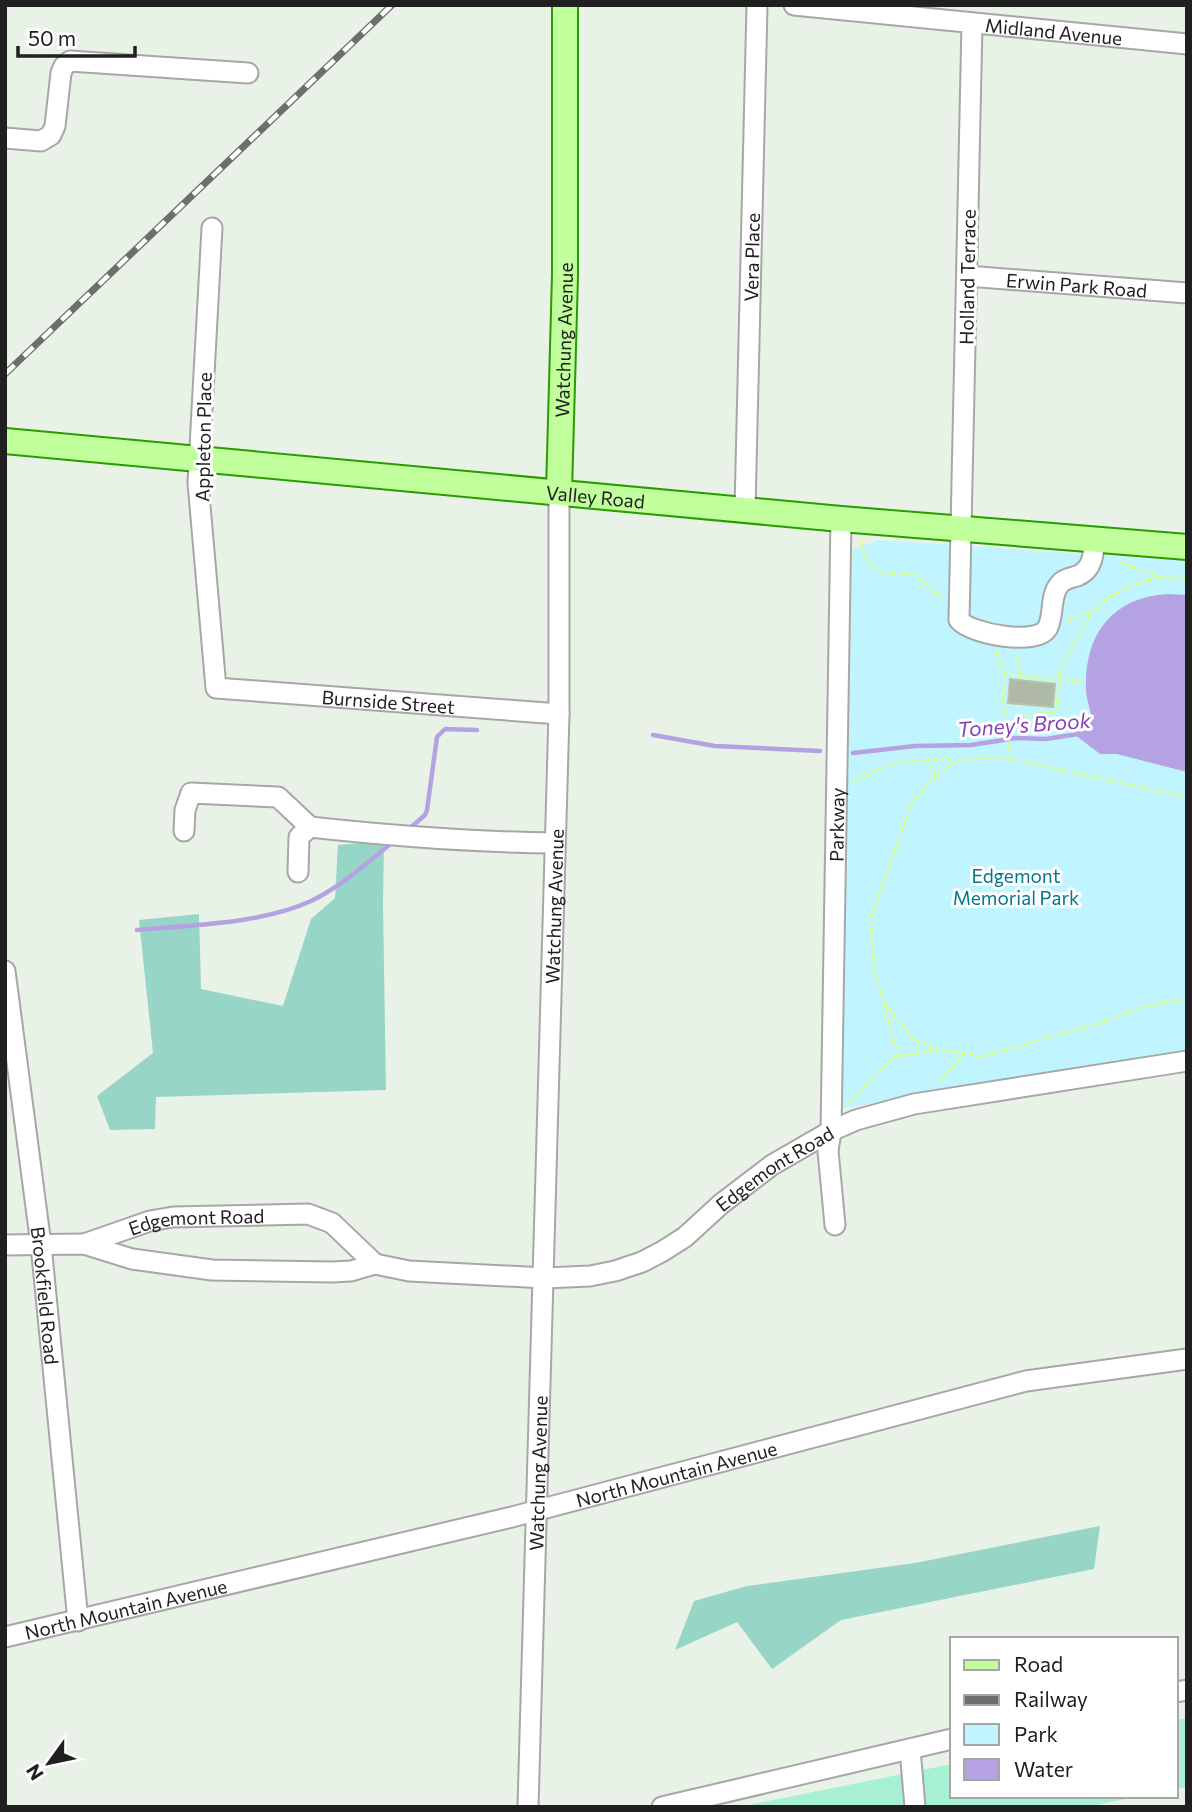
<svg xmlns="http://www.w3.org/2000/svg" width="1192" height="1812" viewBox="0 0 1192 1812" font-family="Commissioner,sans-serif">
<rect width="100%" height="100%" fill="#e9f2e6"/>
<g fill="#a7f0d1">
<polygon points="1187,1718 1187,1787 1176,1789 1176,1720"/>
<polygon points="952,1764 952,1796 1138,1796 1088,1807 739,1807"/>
</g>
<g fill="#97d5c7">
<polygon points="384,841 383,904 386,1090 156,1097 155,1129 110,1130 97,1096 153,1053 139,920 199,914 201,989 283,1006 311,919 335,898 338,845"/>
<polygon points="1100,1526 1094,1569 841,1620 772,1669 737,1622 675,1650 694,1601 747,1586 915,1563"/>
</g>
<polygon fill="#c0f5ff" points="878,540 1187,561 1187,1050 838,1109 853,549"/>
<path fill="#b5a2e3" d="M1168,594L1187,595V772L1117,754H1100L1074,734L1091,722C1092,711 1086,701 1086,689C1084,635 1112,597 1168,594Z"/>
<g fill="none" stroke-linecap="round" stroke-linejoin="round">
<g stroke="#b5a2e3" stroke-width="4.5">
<polyline points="653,735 715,746 820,751"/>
<polyline points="853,753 915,746 971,745 1016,738 1046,739 1078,734"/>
<polyline points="409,829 425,815 427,810 437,737 445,729 477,730"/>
<path d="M137,930C191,925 261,924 311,901C342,886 367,863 394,841"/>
</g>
</g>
<polygon fill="#b0b8a7" stroke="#b5c5a6" stroke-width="2" points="1010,679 1055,684 1053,707 1008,703"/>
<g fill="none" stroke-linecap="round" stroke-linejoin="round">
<defs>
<g id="minor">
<path id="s1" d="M794,5L1187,44"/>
<path d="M972,24L959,620C970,634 1039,647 1048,627C1054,615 1050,596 1059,585C1063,579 1070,578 1077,576C1093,570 1094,553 1094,539"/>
<polyline points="5,138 41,141 51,135 55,126 61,73 64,66 70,61 248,73"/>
<path id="s2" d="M212,228L198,483L216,688L559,714"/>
<path id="s3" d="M967,276L1187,293"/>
<path id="s4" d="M745,509L757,5"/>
<polyline points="184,831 185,810 191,793 278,797 310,827"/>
<path d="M298,872L299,837L310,827C392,836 473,842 555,843"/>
<path id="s5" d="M5,971L41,1245L78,1621"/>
<path id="s6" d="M835,1225L828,1151L831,1131L841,519"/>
<path id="s7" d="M84,1244L150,1221L173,1217L308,1214L332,1223L375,1264"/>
<path id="s8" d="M5,1245L84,1244L132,1259L212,1270L332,1272L351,1271L375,1264L409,1271L545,1278L590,1276L615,1271L642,1262L663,1251L685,1237L721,1204L772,1165L831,1131L856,1120L914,1104L1187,1061"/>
<path id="s9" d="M5,1637L512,1517L1026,1381L1187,1359"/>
<polyline points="1176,1692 1187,1690"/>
<polyline points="910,1749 915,1807"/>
<path id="s10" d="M528,1807L559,714V492"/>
<polyline points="662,1807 952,1739"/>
</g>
<g id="major">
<path id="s11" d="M5,441L841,519L1187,547"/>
<path id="s12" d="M559,492L565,275V5"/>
</g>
</defs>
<use href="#minor" stroke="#a7a7a7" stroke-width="23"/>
<use href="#major" stroke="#299c00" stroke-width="28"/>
<g stroke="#e5ff69" stroke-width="2.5" stroke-dasharray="3.5 3.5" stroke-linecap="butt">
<polyline points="861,542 865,556 874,568 882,573 914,574 942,598"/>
<polyline points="1119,562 1159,577"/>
<polyline points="1068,620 1092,612 1101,602 1132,585 1159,577 1187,579"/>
<polyline points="996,652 1005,674"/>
<polyline points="1082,682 1059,680 1060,670 1091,613"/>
<polyline points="1005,724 1041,712 1057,712 1059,680 1022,676"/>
<polyline points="1011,759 1003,704 1005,674 1022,676 1017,656"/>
<polyline points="927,760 946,758 954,762"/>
<polyline points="936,776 912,803 871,917 874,969 884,1002 912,1038 937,1050 965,1053 980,1057 1101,1023 1142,1007 1187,999"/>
<path d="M853,782C882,767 894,760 927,760L936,776L955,763L972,758L1011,759L1187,797"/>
<polyline points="885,1006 898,1056 934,1051"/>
<polyline points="940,1082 965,1053"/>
<polyline points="850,1103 886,1064 897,1056"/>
</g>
<use href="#minor" stroke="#fff" stroke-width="19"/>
<use href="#major" stroke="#c1ff9d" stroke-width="24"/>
<defs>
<polyline id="rail" points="5,374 392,5"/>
</defs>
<use href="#rail" stroke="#6e6e6e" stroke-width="7"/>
<use href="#rail" stroke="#fff" stroke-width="4.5" stroke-dasharray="13" stroke-linecap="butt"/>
</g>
<g text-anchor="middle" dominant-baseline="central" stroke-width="6" stroke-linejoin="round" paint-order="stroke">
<g font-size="19" fill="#202020" stroke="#fff">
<text stroke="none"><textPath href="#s1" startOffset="261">Midland Avenue</textPath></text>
<text stroke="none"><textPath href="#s4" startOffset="252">Vera Place</textPath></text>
<text transform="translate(967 277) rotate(-89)">Holland Terrace</text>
<text stroke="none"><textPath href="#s3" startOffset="110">Erwin Park Road</textPath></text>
<text stroke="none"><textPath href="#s12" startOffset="152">Watchung Avenue</textPath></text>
<text transform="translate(203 437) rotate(-89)">Appleton Place</text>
<text stroke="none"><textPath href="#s11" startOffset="593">Valley Road</textPath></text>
<text stroke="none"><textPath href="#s2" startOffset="634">Burnside Street</textPath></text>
<text stroke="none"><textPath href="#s6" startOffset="401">Parkway</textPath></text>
<text stroke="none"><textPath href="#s10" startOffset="901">Watchung Avenue</textPath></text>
<text stroke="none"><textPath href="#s8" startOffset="807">Edgemont Road</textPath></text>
<text stroke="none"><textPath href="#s7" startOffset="116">Edgemont Road</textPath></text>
<text stroke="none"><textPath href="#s5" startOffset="327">Brookfield Road</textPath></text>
<text stroke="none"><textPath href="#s10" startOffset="334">Watchung Avenue</textPath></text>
<text stroke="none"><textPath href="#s9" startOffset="691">North Mountain Avenue</textPath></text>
<text stroke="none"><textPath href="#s9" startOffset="124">North Mountain Avenue</textPath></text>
</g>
<g font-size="19" fill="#00778c" stroke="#fff">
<text x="1016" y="875">Edgemont<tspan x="1016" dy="22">Memorial Park</tspan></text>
</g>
<g font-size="21" font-style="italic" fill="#8742bb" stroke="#fff">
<text transform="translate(1024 724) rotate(-4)">Toney's Brook</text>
</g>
</g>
<rect width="1192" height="1812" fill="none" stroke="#202020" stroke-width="14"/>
<rect x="950" y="1637" width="228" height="161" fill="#ffffff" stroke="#a6a6a6" stroke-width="2"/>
<rect x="964" y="1660" width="35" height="10" fill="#c1ff9d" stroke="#a6a6a6" stroke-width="2"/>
<text x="1014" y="1672" font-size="21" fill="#202020">Road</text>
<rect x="964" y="1695" width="35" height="10" fill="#6e6e6e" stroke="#a6a6a6" stroke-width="2"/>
<text x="1014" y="1707" font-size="21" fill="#202020">Railway</text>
<rect x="964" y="1724" width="35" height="21" fill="#c0f5ff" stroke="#a6a6a6" stroke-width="2"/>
<text x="1014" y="1742" font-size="21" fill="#202020">Park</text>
<rect x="964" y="1759" width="35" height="21" fill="#b5a2e3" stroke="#a6a6a6" stroke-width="2"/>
<text x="1014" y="1777" font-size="21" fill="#202020">Water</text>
<g transform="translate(49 1763) rotate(237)" stroke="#ffffff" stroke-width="5" paint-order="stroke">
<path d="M0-5L12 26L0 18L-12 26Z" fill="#202020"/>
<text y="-10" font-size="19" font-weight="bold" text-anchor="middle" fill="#202020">N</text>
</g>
<path d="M18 46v10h117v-10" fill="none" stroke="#202020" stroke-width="3.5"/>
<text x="28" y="46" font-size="21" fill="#202020" stroke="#ffffff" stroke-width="5" paint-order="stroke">50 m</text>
</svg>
